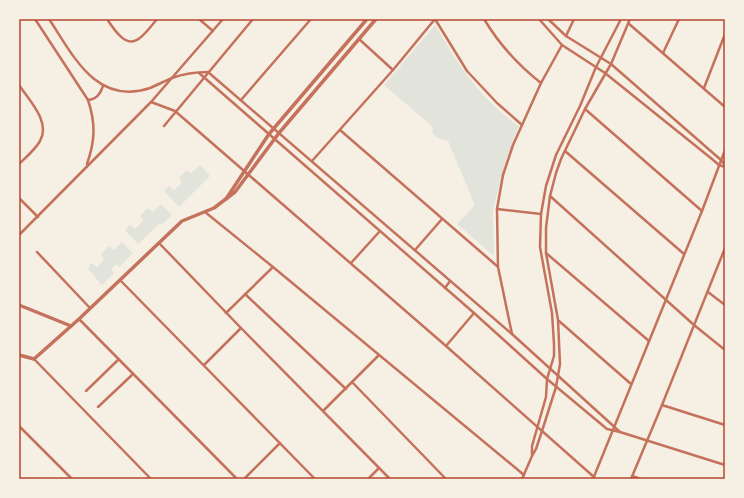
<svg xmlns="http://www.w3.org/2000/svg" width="744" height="498" viewBox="0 0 744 498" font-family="Literata,serif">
<rect width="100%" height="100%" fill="#f6efe4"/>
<g fill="#e2e4dc">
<path d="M435,25C458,64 481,100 519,126L506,159L493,211L494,256L457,224L475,205L448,141L440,139L435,136L432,132L433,127L384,85Z"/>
<polygon points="200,165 210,176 179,207 164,191 169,186 174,190 182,183 179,178 187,170 191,173"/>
<polygon points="161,204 172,215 161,225 159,224 138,244 125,230 130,225 135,229 143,221 140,216 148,208 153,212"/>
<polygon points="122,242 133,253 119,267 117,264 111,269 114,273 102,285 88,269 91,263 97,267 104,260 101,254 109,246 114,250"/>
</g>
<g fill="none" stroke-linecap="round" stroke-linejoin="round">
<g stroke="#c5725c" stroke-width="2.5">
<path d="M35,19L88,100C96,124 95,141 87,164"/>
<path d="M49,19C73,55 96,106 150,88C157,85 165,81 172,78C183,74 197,72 208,72L512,334L620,432"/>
<path d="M107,19C128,51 135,47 157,19"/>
<polyline points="199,19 213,31"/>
<path d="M484,19C499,44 518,65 541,83"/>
<polyline points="539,19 562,45 605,73 712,159 719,165 725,167"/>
<polyline points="548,19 566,36 611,64 721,160 725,165"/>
<polyline points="628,23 725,107"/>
<polyline points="566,36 574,19"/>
<polyline points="359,39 393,70"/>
<polyline points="663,53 679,19"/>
<polyline points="199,73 474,313 547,379 607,429 620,432 725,465"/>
<path d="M19,85C29,100 51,122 40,141C35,150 26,157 19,164"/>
<polyline points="704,88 725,34"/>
<path d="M88,100C97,99 100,94 103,86"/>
<polyline points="241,100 311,19"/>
<polyline points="151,102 175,111 446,346 594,477"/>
<polyline points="585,109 702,211"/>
<polyline points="164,126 253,19"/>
<polyline points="340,130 497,266"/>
<polyline points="565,151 684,254"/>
<polyline points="312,161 393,70 435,19 467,71 497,103 522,125"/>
<polyline points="550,196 694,325 725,350"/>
<polyline points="19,198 38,217"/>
<polyline points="497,209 541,214"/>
<polyline points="205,212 273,267 524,475"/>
<polyline points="19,235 151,102 223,19"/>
<polyline points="159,243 241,328 390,479"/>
<polyline points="415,250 442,219"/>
<polyline points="37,252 90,308"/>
<polyline points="546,253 649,341"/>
<polyline points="351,263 380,231"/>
<polyline points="120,280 315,479"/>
<polyline points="445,288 450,281"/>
<polyline points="708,292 725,305"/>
<polyline points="245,294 346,389"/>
<polyline points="226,313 273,267"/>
<polyline points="79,319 237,479"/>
<polyline points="559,321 631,384"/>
<polyline points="512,334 498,267 497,209 503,175 513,145 541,83 562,45"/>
<polyline points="446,346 474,313"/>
<polyline points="34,359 151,479"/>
<polyline points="204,365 241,328"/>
<polyline points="352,382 446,479"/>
<polyline points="86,391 119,359"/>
<polyline points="662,405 725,425"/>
<polyline points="98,407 133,374"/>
<polyline points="323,411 379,355"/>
<polyline points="19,426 72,479"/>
<polyline points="532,455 532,446 546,397 547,379 554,356 554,344 552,313 540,247 541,214 546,186 556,155 580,106 596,67 621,19"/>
<polyline points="632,476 641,479"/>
<polyline points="244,479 280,443"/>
<polyline points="368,479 379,468"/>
<polyline points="522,479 532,456 536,449 542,431 556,387 560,364 558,320 546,253 546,228 550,196 556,173 561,159 585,109 611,64 630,19"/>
<polyline points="593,479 702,211 725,150"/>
<polyline points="631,479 662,405 725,248"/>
</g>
<g stroke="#c5725c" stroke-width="3.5">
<polyline points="226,199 269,134 367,19"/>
<polyline points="19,305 71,326"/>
<polyline points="19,355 34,359 79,319 182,221 214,208 235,192 279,133 376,19"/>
</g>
</g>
<rect width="744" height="498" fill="none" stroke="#f6efe4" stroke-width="40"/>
<rect x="20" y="20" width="704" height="458" fill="none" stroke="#b5482f" stroke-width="1.5"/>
</svg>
